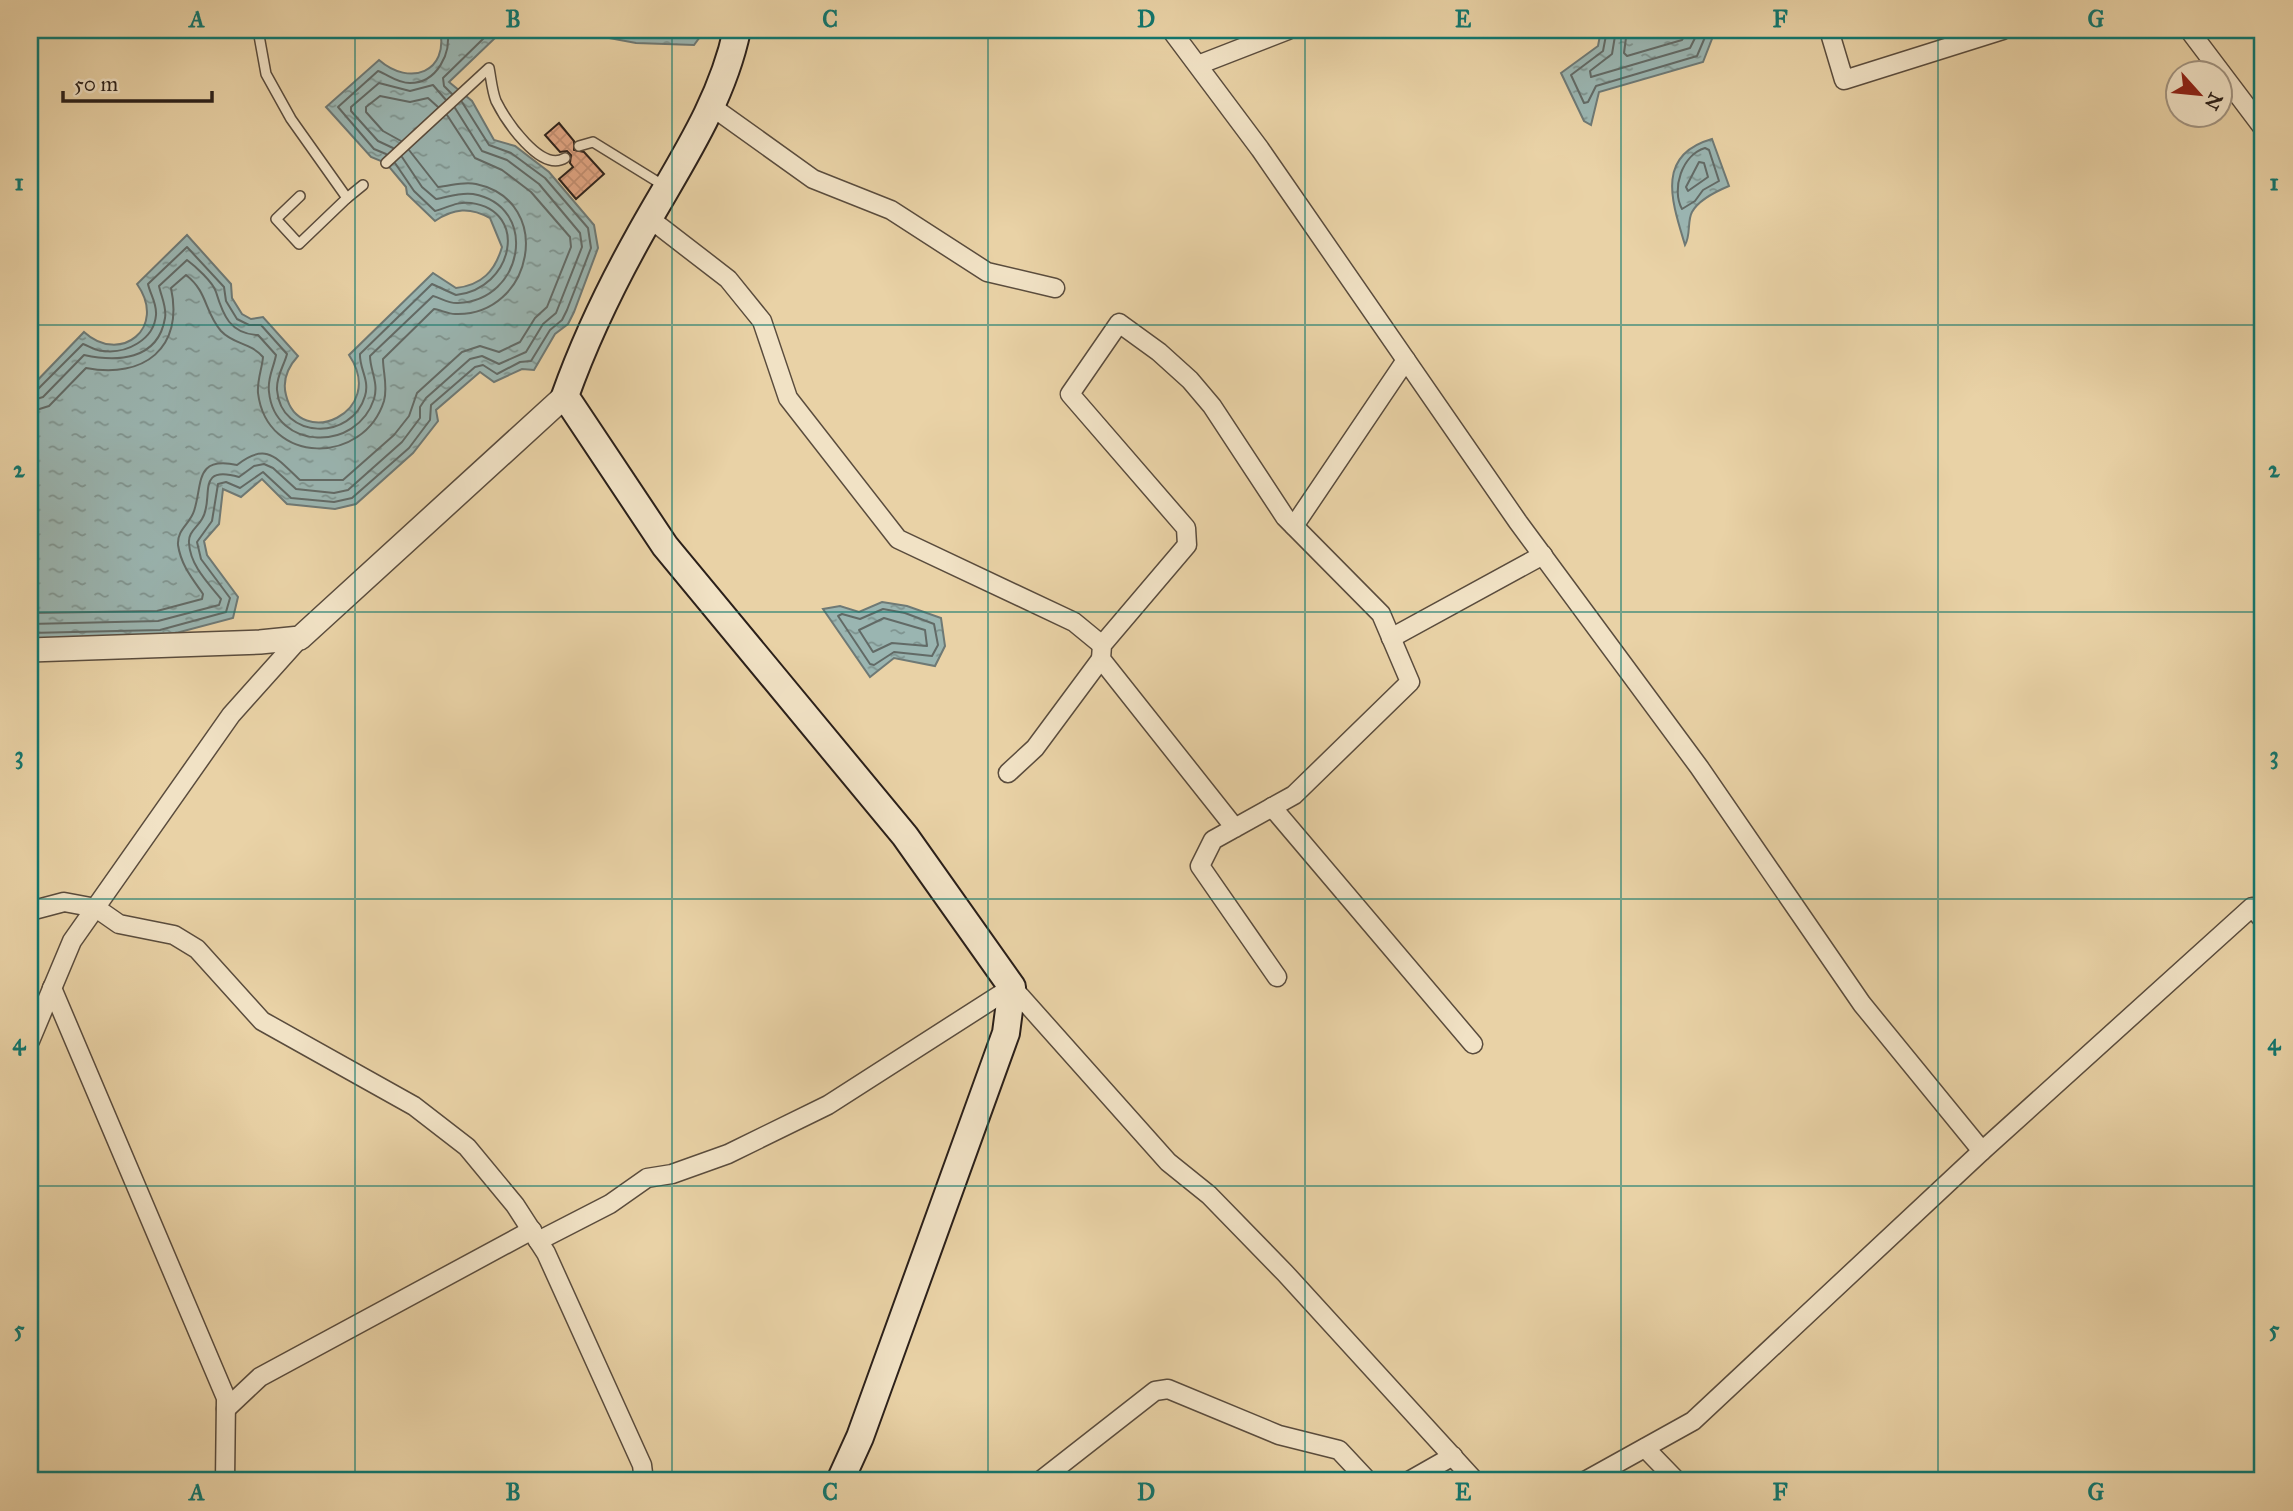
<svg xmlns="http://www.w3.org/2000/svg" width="2293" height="1511" viewBox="0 0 2293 1511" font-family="'IM FELL Great Primer',serif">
<defs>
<pattern id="water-ripples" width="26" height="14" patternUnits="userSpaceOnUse" patternTransform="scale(1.75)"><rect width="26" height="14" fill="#9ab5b1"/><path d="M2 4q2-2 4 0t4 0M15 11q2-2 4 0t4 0" fill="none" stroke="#7e938f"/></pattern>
<pattern id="building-cross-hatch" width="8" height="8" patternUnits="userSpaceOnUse" patternTransform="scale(1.75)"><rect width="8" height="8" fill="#e5a886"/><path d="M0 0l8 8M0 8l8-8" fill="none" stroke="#c59073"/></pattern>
</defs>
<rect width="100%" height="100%" fill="#e9d2a6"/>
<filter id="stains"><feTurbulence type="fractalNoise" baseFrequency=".00286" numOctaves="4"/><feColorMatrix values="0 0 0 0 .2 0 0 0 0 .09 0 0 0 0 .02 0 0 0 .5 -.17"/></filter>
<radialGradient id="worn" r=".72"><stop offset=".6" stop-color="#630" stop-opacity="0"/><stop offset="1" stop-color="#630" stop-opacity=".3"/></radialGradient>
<g fill="url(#water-ripples)" stroke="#6e7975" stroke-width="2">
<path d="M440,30H492L495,38L449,82L472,101L494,140L515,146L549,172L594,225L598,248L574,312L568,324L555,334L534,370L522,369L494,382L480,372L436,410L438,421L413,453L356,504L335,509L287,504L262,479L241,497L223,489L219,524L204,541L207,555L238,597L233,618L161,637L30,639V388L84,332C120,365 168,328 137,284L187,235L231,284L232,298L242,314L251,319L263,317L298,356C288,367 282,380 286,395C299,451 388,413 349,355L433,273L456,288C482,285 495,271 502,247L490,218C470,207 454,208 435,221L407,194L406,187L386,163L371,157L326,107L379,60C410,87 449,72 440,30Z"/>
<polygon points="566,30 705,30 694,45 636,43"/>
<polygon points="1601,30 1715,30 1715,31 1703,62 1599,92 1591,125 1584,121 1561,73 1598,46"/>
<path d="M1712,139L1729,186C1717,191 1699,199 1692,212C1687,221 1691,235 1685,245C1672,202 1655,155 1712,139Z"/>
<polygon points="882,602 907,606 941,618 945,646 935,666 894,658 870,677 823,609 840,606 859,612"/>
</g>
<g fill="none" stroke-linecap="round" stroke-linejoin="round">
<g stroke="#626a66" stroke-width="2">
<polyline points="607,30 637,36 689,37 697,30"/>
<polyline points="1607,30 1603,51 1571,75 1584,103 1588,102 1596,86 1697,56 1708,30"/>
<polyline points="1616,30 1612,54 1590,71 1591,77 1690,48 1699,30"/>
<polyline points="1627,30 1624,53 1627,56 1682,40 1688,30"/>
<polyline points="452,94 444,86 443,78 485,37 486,30"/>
<polyline points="401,141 383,131 366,112 366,107 380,96 410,102 428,98 438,107"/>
<polyline points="393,148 378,141 351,111 351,107 379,83 410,91 433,85 446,100"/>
<path d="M1705,148L1709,150L1719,181L1703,190L1695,201L1682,209C1671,189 1682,155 1705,148Z"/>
<path d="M386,154L374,149L338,107L378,71C389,75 397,83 410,83C437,83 452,53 447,30"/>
<polygon points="1699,162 1704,163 1708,177 1688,191 1686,187"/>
<path d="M30,393L37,390L83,344C89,346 95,351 103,351C126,354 154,340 156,315C157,303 150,294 148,284L187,247L224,287L226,301L237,319L249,325H261L287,354C284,366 276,376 277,390C281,440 352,441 365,396C370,380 359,368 360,354L432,284L456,295C513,289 530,211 471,203C457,201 447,208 435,211L414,191L395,163"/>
<path d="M30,401L43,397L84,355C116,362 158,361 165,318C167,307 161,296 159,286L187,260C195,266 213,282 216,292C223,315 230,334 258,335L276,355C274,367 267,378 269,392C275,451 357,452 374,399C379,383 370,370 370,356L433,296C441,298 449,304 458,303C524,301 540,206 473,194C460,192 448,197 436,199L422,187L402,157"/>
<path d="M30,412L49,406L86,368C144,379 184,348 171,288L186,275C208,292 204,311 221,331C234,345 250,342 263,357C262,369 257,380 258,393C267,466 364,465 384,401C388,387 383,372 383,359L434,309C441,310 448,314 455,314C533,317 556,201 476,184C463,181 451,186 438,187L409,150"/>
<polygon points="883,609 905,613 934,624 938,645 932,656 894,652 874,665 870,664 838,616 842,614 860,619"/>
<path d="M30,613L157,611L202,599L203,594C192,578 181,565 178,545C177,529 190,524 194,511C203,484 194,456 237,465C267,441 277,459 300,480H343L394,435L409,416L417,393L462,352L480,346L499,352L520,342L535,318L547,307L571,247L570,237L531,192L502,170L475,158L447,115"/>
<polygon points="884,618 925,630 927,646 892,643 873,652 859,630"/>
<path d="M30,624L158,621L219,605L221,599C208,583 190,565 189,543C188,532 197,528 202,519C215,499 194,464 239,477L254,466L264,464L273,468L296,489L334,493L348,490L402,442L420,418V407L426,398L470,359L482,356L499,364L526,352L543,324L556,313L582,247L580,233L539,184L507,160L482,151L455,108"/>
<polyline points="30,633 160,630 226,612 230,598 201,559 197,542 212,521 218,484 226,482 240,488 263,472 291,498 334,502 352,498 409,448 430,420 431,405 475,367 483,365 497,374 520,362 531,361 550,330 562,320 567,310 591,248 588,228 545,178 511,153 489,145 462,102"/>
</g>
</g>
<polygon fill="url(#building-cross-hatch)" stroke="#2b201a" stroke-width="2" points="559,123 574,141 574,150 584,152 604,174 576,199 559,179 573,167 570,163 571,155 567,151 560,152 545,135"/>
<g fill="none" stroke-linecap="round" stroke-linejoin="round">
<defs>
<g id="service">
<polyline points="258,30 266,74 291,119 347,198 363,185"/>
<polyline points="579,146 593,142 666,187"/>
<path d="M386,163L489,68C491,78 492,91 496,101C506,121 541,173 565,158"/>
<polyline points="300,196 276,219 299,244 347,198"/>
</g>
<g id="minor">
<polyline points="1171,30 1260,149 1518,522 1699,767 1862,1004 1982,1151"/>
<polyline points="1829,30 1844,80 2003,30"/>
<polyline points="2189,30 2263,128"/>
<polyline points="1198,65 1288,30"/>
<polyline points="711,106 813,179 891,210 987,272 1055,288"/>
<polyline points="649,218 728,279 762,321 788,398 898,539 1074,622 1102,645"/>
<polyline points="1294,526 1406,360"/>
<polyline points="1391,638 1543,555"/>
<polyline points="1008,773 1035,748 1101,659"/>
<polyline points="1272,807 1473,1044"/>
<polyline points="1235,828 1101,659 1102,645 1187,545 1186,528 1070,394 1119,323 1159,352 1190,380 1212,406 1285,517 1381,614 1410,682 1294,795 1213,840 1200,866 1277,977"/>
<polyline points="30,911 64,902 96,908 119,924 174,935 197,949 262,1021 414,1106 467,1147 515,1205 546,1253 642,1465 644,1481"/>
<polyline points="52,988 226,1398 225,1481"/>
<polyline points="30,1041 72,941 231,715 300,638"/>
<polyline points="538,1241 610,1204 647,1178 672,1174 728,1154 828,1105 1012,987 1168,1162 1209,1195 1285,1273 1475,1481"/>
<polyline points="226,1409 260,1377 532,1230"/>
<polyline points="1645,1448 1677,1481"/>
<polyline points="1040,1481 1155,1391 1168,1389 1279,1435 1339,1450 1368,1481"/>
<polyline points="1409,1481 1453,1456"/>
<polyline points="1585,1481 1693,1421 1982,1151 2252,907 2263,920"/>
</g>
<polyline id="tertiary" points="30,650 260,642 300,638 565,396"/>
<path id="secondary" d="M737,30C721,106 676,169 639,236C610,288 585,340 565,396L665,546L905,836L1012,987L1006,1033L860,1437L840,1481"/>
</defs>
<use href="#service" stroke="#5a4c3d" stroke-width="12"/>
<use href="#minor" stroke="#5a4c3d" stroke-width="21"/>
<use href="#tertiary" stroke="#5a4c3d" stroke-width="26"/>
<use href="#secondary" stroke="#2b201a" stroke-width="30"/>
<use href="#service" stroke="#f1e2c5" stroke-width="9"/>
<use href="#minor" stroke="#f1e2c5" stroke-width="18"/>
<use href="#tertiary" stroke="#f1e2c5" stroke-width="23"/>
<use href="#secondary" stroke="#f1e2c5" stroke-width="26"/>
</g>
<path fill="none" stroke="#0f766e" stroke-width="2" stroke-opacity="0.55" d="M355,30V1481M672,30V1481M988,30V1481M1305,30V1481M1621,30V1481M1938,30V1481M30,325H2263M30,612H2263M30,899H2263M30,1186H2263"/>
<rect width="2293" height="1511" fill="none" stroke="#e9d2a6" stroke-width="77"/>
<g transform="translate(2199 94) rotate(117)"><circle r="33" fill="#f1e2c5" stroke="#a29481" stroke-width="2"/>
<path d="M0-5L12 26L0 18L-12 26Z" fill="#8f2418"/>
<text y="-10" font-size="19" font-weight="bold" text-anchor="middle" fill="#2b201a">N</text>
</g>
<path d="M63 91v10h149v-10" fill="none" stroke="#2b201a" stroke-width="3.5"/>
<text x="74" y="91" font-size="21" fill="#2b201a" stroke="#f1e2c5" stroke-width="5" paint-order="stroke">50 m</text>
<rect x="38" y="38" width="2216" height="1434" fill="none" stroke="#0f766e" stroke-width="2.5"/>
<g font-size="23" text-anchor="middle" font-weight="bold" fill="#0f766e">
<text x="197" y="27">A</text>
<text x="513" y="27">B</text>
<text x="830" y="27">C</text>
<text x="1146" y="27">D</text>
<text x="1463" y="27">E</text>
<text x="1780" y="27">F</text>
<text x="2096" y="27">G</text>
<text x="19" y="190">1</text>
<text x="2274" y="190">1</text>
<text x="19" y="477">2</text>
<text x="2274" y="477">2</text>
<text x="19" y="763">3</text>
<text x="2274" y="763">3</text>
<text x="19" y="1050">4</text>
<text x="2274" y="1050">4</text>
<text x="19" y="1337">5</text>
<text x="2274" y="1337">5</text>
<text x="197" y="1500">A</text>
<text x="513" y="1500">B</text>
<text x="830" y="1500">C</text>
<text x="1146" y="1500">D</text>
<text x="1463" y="1500">E</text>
<text x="1780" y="1500">F</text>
<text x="2096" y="1500">G</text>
</g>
<rect width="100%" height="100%" filter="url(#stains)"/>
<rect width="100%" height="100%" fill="url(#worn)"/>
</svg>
